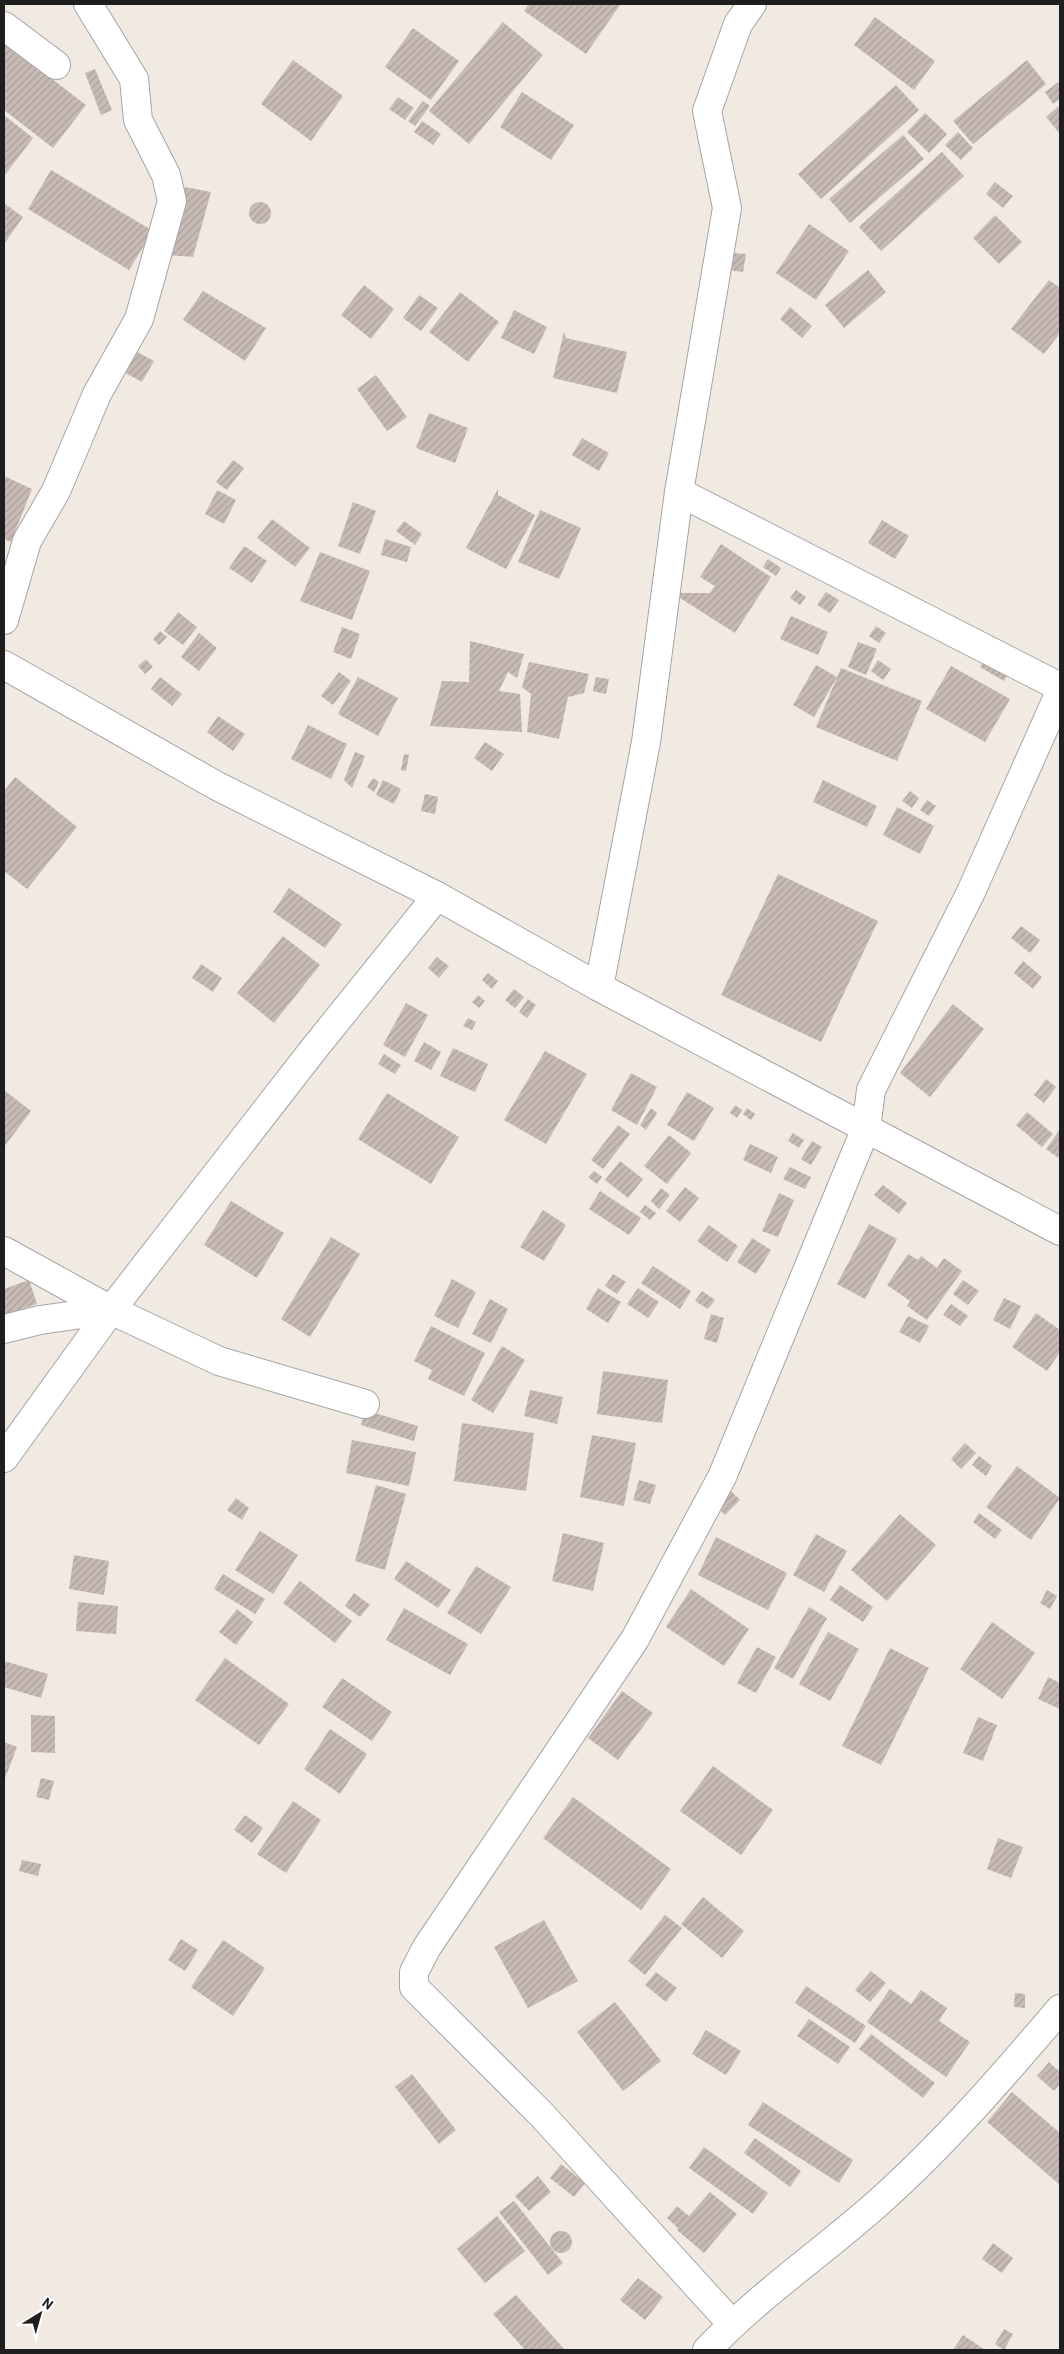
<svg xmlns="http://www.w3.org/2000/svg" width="1064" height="2354" viewBox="0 0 1064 2354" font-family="Barlow,sans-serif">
<defs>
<pattern id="building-hatch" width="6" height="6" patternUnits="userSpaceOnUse" patternTransform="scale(1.25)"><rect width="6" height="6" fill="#c8bbb6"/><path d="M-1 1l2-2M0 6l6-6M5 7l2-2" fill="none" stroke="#aba09c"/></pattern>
</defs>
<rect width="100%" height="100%" fill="#f0eae3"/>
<g fill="url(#building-hatch)">
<polygon points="529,4 619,4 620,5 586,54 524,11"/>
<polygon points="875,17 935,61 914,90 854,45"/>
<polygon points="503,22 543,55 469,144 429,111"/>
<polygon points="413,28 459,61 431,100 385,67"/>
<polygon points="4,42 86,105 53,148 4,110"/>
<polygon points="293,60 343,96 311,141 261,104"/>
<polygon points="1027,60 1046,84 973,144 953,121"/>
<polygon points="95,69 112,110 101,115 85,73"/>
<polygon points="1060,81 1060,99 1053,104 1045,92"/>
<polygon points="896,85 919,110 821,199 798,174"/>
<polygon points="522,92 574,125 551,160 500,127"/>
<polygon points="398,97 414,108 405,120 389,109"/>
<polygon points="423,101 430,106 415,126 408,121"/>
<polygon points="1060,105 1060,134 1046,117"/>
<polygon points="925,113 947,134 929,153 907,132"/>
<polygon points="4,115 33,138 4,176"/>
<polygon points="422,121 441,134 433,145 414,132"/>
<polygon points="958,132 973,148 961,160 945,145"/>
<polygon points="903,135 924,159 850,223 829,199"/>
<polygon points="942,152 964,176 881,251 859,227"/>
<polygon points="51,170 153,231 129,270 28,209"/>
<polygon points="995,182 1013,196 1003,208 986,194"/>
<polygon points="185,187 211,192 193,257 167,255"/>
<circle cx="260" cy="213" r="11"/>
<polygon points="5,204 23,217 4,244 4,205"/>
<polygon points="995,215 1022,242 999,264 973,238"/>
<polygon points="809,224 849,251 816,300 776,273"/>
<polygon points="731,253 746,254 743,272 729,270"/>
<polygon points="868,270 886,292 844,328 825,305"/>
<polygon points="1049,280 1060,288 1060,333 1044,354 1011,329"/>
<polygon points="364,285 394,309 371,339 341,315"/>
<polygon points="203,291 266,328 245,361 183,320"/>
<polygon points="460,292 499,322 468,362 429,332"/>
<polygon points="419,295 438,308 421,331 403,318"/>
<polygon points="790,307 812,326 802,338 780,319"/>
<polygon points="514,310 547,327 534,354 501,338"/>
<polygon points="564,332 566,338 627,352 617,393 553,378"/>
<polygon points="130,348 154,361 142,382 118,369"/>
<polygon points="376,375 407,417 387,431 357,389"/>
<polygon points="429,413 468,428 455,463 416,448"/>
<polygon points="582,438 609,453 599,471 572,455"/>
<polygon points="233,460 244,468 227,490 216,482"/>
<polygon points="4,476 32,489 11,542 4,539"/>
<polygon points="498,489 498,495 535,515 506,569 466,548"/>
<polygon points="217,490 236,500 224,524 205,514"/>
<polygon points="353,502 376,511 360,554 338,546"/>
<polygon points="540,510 581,528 559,579 518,562"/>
<polygon points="272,519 310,548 295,567 257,538"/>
<polygon points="882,520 909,536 895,559 868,543"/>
<polygon points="404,521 422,534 415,545 396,531"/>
<polygon points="385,539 411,547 407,562 381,555"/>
<polygon points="721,544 771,577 735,633 672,593 710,593 715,586 700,577"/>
<polygon points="244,546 267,561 252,583 229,568"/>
<polygon points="320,552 370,571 352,620 300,601"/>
<polygon points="768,559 781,568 776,576 763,567"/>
<polygon points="796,590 806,597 800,605 790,598"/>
<polygon points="826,592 839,600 830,613 817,605"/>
<polygon points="178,612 197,627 183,645 164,631"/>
<polygon points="791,616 828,632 818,655 780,639"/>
<polygon points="876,626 886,633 879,643 869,636"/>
<polygon points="342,627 360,634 351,659 333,652"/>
<polygon points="160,631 167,637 159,645 153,639"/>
<polygon points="199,633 217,648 199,671 181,657"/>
<polygon points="470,641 524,654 517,678 508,672 499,691 520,694 522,732 430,726 442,681 469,682"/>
<polygon points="858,642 877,649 866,675 848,667"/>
<polygon points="986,656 1010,670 1004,681 980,667"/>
<polygon points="146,659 153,667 145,674 138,666"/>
<polygon points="878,660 891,669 883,680 871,671"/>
<polygon points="529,662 589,674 584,693 568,697 559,739 527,732 531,694 522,687"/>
<polygon points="816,665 837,677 814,717 793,705"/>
<polygon points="951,666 1010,699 985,742 926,709"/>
<polygon points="841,668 922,701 897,761 816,727"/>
<polygon points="339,672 351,681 333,705 321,696"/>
<polygon points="160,677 182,694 172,706 151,689"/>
<polygon points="358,677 398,698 378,736 338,714"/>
<polygon points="596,677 609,679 606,694 593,691"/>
<polygon points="218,716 245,734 233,751 207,732"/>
<polygon points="308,725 347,744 331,779 291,759"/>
<polygon points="485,742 504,754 492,771 474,758"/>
<polygon points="355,752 365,756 352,788 344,780"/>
<polygon points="404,754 409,755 406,771 401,770"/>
<polygon points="15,777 77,827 27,889 4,871 4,791"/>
<polygon points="373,778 379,782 374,792 367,787"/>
<polygon points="383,780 401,789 394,804 376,795"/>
<polygon points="823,780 877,806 867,827 813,802"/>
<polygon points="910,791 919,798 912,808 902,801"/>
<polygon points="425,794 438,797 435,814 421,811"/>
<polygon points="927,800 936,806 929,816 920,810"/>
<polygon points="897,807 934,826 920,854 883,835"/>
<polygon points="778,874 878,921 821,1042 721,995"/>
<polygon points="289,888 342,924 325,948 273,912"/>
<polygon points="1021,926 1040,940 1030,953 1011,938"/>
<polygon points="283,936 320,965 274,1023 237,993"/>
<polygon points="437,957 449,966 439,978 428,968"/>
<polygon points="1023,961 1042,977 1033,989 1014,973"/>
<polygon points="201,964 222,978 213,992 192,978"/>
<polygon points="488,973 498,981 492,989 482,980"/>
<polygon points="514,989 524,997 515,1008 505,1000"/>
<polygon points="478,995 485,1001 479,1008 472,1002"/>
<polygon points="528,999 536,1005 527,1018 519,1012"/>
<polygon points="406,1003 428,1015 405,1057 383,1045"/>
<polygon points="953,1004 984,1029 930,1097 900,1073"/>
<polygon points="468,1018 476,1022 472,1030 463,1026"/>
<polygon points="424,1042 441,1052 431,1070 414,1061"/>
<polygon points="453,1048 488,1064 475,1092 440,1076"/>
<polygon points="545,1051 587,1074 546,1144 504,1120"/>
<polygon points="384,1054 401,1065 395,1074 378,1064"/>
<polygon points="631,1073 657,1087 637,1125 611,1110"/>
<polygon points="1046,1079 1056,1087 1044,1103 1034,1095"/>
<polygon points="4,1090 31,1111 4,1147"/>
<polygon points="687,1092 714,1108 694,1141 667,1125"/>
<polygon points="387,1093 459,1137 431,1184 358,1139"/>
<polygon points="735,1105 742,1110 737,1118 730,1113"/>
<polygon points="651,1108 657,1113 646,1130 640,1125"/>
<polygon points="747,1108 755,1114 751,1120 743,1114"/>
<polygon points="1027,1112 1053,1134 1042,1147 1016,1125"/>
<polygon points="618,1125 630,1134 603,1169 591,1160"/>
<polygon points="1060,1129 1060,1159 1046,1149"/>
<polygon points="793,1133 804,1140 799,1148 788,1141"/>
<polygon points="669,1135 691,1153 667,1184 644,1166"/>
<polygon points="812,1141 822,1147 811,1165 801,1159"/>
<polygon points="750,1144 778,1157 771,1173 743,1160"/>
<polygon points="620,1161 643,1179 628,1198 605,1180"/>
<polygon points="790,1167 811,1177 805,1189 783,1179"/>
<polygon points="594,1171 602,1177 597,1184 588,1177"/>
<polygon points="883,1185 907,1203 899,1214 874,1195"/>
<polygon points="685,1187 699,1198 680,1222 666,1211"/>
<polygon points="661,1188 670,1195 659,1209 651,1201"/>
<polygon points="600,1191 641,1218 629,1235 589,1209"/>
<polygon points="779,1193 794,1200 778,1237 762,1231"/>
<polygon points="231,1201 284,1233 257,1278 204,1245"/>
<polygon points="645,1205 656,1213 650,1220 640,1212"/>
<polygon points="543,1210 566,1225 544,1261 520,1247"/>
<polygon points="869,1224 897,1239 865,1299 837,1284"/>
<polygon points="709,1225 738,1246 727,1262 697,1241"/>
<polygon points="331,1237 360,1254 310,1337 281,1319"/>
<polygon points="752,1238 771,1250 756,1274 737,1262"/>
<polygon points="908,1254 918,1260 921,1256 937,1268 944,1258 962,1271 927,1320 907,1306 910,1301 887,1285"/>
<polygon points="653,1266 691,1291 680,1309 641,1283"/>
<polygon points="613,1274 626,1282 617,1294 605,1286"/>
<polygon points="452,1279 476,1292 458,1328 434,1316"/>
<polygon points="29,1280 37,1304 4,1315 4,1289"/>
<polygon points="963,1280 979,1291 968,1305 953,1294"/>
<polygon points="598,1288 621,1302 608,1323 586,1309"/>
<polygon points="638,1288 659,1302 648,1318 627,1304"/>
<polygon points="702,1291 715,1300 708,1309 695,1301"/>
<polygon points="1004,1298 1021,1306 1010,1329 993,1320"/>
<polygon points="490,1299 508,1309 491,1343 472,1334"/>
<polygon points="951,1304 968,1316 960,1326 943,1315"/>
<polygon points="1036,1313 1060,1330 1060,1352 1047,1371 1012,1347"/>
<polygon points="711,1314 724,1318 717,1343 704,1339"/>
<polygon points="908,1316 929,1326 920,1343 899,1332"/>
<polygon points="431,1326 485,1353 464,1396 428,1379 432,1370 414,1361"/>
<polygon points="502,1346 525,1360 493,1413 471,1400"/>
<polygon points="603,1371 668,1380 662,1423 597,1414"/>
<polygon points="530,1390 563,1397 557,1424 524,1416"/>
<polygon points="365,1410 418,1426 414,1441 361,1425"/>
<polygon points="462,1423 534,1433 526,1491 454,1481"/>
<polygon points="592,1435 636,1443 624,1506 580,1497"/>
<polygon points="352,1440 416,1452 409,1486 346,1473"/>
<polygon points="965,1443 976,1453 961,1469 951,1459"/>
<polygon points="979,1456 992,1466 986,1476 972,1465"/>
<polygon points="1017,1466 1060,1498 1031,1540 986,1507"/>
<polygon points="639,1480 656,1485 650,1504 633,1500"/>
<polygon points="376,1485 406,1494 385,1570 355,1561"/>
<polygon points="730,1490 740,1500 725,1515 715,1505"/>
<polygon points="236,1498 249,1508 242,1520 227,1510"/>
<polygon points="979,1513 1002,1530 995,1539 973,1522"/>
<polygon points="900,1514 936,1545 887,1601 851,1570"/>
<polygon points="260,1531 298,1555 273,1594 235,1570"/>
<polygon points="563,1533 604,1543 593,1591 552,1581"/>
<polygon points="816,1534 847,1551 824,1592 793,1575"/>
<polygon points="716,1537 787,1573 768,1610 698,1575"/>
<polygon points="74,1555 109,1561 104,1595 69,1589"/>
<polygon points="406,1561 451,1590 438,1608 394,1579"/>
<polygon points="476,1566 511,1587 481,1634 447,1613"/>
<polygon points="223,1574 265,1599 255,1614 214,1589"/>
<polygon points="300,1581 352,1621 335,1643 283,1603"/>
<polygon points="840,1585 873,1607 863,1622 830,1600"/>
<polygon points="691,1589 749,1629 724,1666 666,1627"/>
<polygon points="1047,1590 1057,1596 1050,1609 1040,1603"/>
<polygon points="354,1593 370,1605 360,1617 345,1606"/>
<polygon points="78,1602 118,1606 116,1634 76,1631"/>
<polygon points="809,1607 827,1618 793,1679 774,1668"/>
<polygon points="404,1608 468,1644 450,1675 386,1640"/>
<polygon points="237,1609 253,1622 236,1645 219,1632"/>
<polygon points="992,1622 1035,1653 1002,1699 960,1669"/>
<polygon points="828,1632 859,1649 830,1701 799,1684"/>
<polygon points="757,1647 776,1657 756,1693 737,1683"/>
<polygon points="890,1648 929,1668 881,1765 842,1746"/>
<polygon points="225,1658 289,1704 259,1745 195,1700"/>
<polygon points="4,1661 48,1674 41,1698 4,1687"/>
<polygon points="1048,1677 1060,1683 1060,1709 1038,1699"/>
<polygon points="342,1678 392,1712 372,1741 322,1707"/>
<polygon points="622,1691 653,1713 618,1760 588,1738"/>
<polygon points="31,1715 55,1716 55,1753 31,1752"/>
<polygon points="978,1717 997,1725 983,1761 963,1753"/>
<polygon points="330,1729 367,1754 340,1794 304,1769"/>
<polygon points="4,1742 17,1747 4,1781"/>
<polygon points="713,1766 773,1810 741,1855 680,1811"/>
<polygon points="41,1778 54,1781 49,1800 36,1797"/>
<polygon points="573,1797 671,1869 641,1910 543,1838"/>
<polygon points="293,1801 321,1820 286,1873 257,1854"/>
<polygon points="245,1815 263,1828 252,1843 234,1830"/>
<polygon points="998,1838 1023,1847 1011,1878 987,1869"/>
<polygon points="22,1860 41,1864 38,1876 19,1871"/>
<polygon points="703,1897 744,1931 722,1958 681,1924"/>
<polygon points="665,1915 682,1928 645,1975 628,1961"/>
<polygon points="544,1920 578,1981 528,2008 494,1947"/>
<polygon points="181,1939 198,1950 185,1971 168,1960"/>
<polygon points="223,1940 265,1968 233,2016 191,1987"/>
<polygon points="871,1971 886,1983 870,2002 855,1990"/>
<polygon points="656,1972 677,1988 666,2002 645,1985"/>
<polygon points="806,1986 866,2026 855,2043 795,2003"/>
<polygon points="890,1989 911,2004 921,1990 947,2008 939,2021 970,2042 946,2077 867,2022"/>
<polygon points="1015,1993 1025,1994 1025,2008 1014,2007"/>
<polygon points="615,2002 661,2061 623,2091 577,2032"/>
<polygon points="809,2019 850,2047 838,2064 797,2036"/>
<polygon points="706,2030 741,2051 726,2075 692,2054"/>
<polygon points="871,2034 935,2083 923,2098 859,2049"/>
<polygon points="1049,2062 1060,2072 1060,2084 1054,2091 1037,2076"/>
<polygon points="412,2074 456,2130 439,2144 395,2087"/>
<polygon points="1012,2092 1060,2133 1060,2185 987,2122"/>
<polygon points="763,2102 853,2160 839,2183 748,2125"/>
<polygon points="755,2138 801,2171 790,2187 744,2153"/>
<polygon points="704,2147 768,2193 753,2214 689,2168"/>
<polygon points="561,2164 585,2183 574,2197 550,2178"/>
<polygon points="538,2176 551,2192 529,2211 515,2196"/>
<polygon points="710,2192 737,2214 704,2253 677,2230 678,2228 667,2218 677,2206 689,2216"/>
<polygon points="514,2201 563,2263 548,2275 499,2212"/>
<polygon points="497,2216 525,2251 485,2283 457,2249"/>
<circle cx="561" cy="2242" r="11"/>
<polygon points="993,2243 1013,2258 1002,2273 982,2259"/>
<polygon points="638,2278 663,2297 645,2320 620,2300"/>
<polygon points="516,2295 565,2350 525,2350 493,2314"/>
<polygon points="1004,2329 1013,2334 1004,2350 995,2344"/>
<polygon points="963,2335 985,2350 953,2350"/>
</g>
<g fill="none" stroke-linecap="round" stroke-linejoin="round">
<defs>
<g id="minor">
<polyline points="4,26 56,65"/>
<polyline points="679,492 1060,687"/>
<polyline points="4,620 27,541 56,491 97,394 139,319 172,201 166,175 138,120 134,79 88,4"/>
<polyline points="4,665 217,786 437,896 599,987 1060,1231"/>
<polyline points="599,987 646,742 679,492 727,208 707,111 738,24 752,4"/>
<polyline points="4,1251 111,1310 219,1361 365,1404"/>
<polyline points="4,1329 40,1320 111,1310"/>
<polyline points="4,1458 111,1310 313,1050 437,896"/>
<polyline points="732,2324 542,2115 414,1987 414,1972 427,1947 635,1639 722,1477 866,1128 871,1090 971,892 1060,692"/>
<path d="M707,2350C759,2295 822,2253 879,2202C945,2143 1003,2076 1060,2009"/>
</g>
</defs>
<use href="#minor" stroke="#a5a5a5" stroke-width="30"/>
<use href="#minor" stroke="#fff" stroke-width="28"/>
</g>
<rect width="1064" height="2354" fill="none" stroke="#1e1e1e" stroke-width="10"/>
<g transform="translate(40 2314) rotate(37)" stroke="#ffffff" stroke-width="4" paint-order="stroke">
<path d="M0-4L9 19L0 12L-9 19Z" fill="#1e1e1e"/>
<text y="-8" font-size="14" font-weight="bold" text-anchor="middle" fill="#1e1e1e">N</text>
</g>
</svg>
